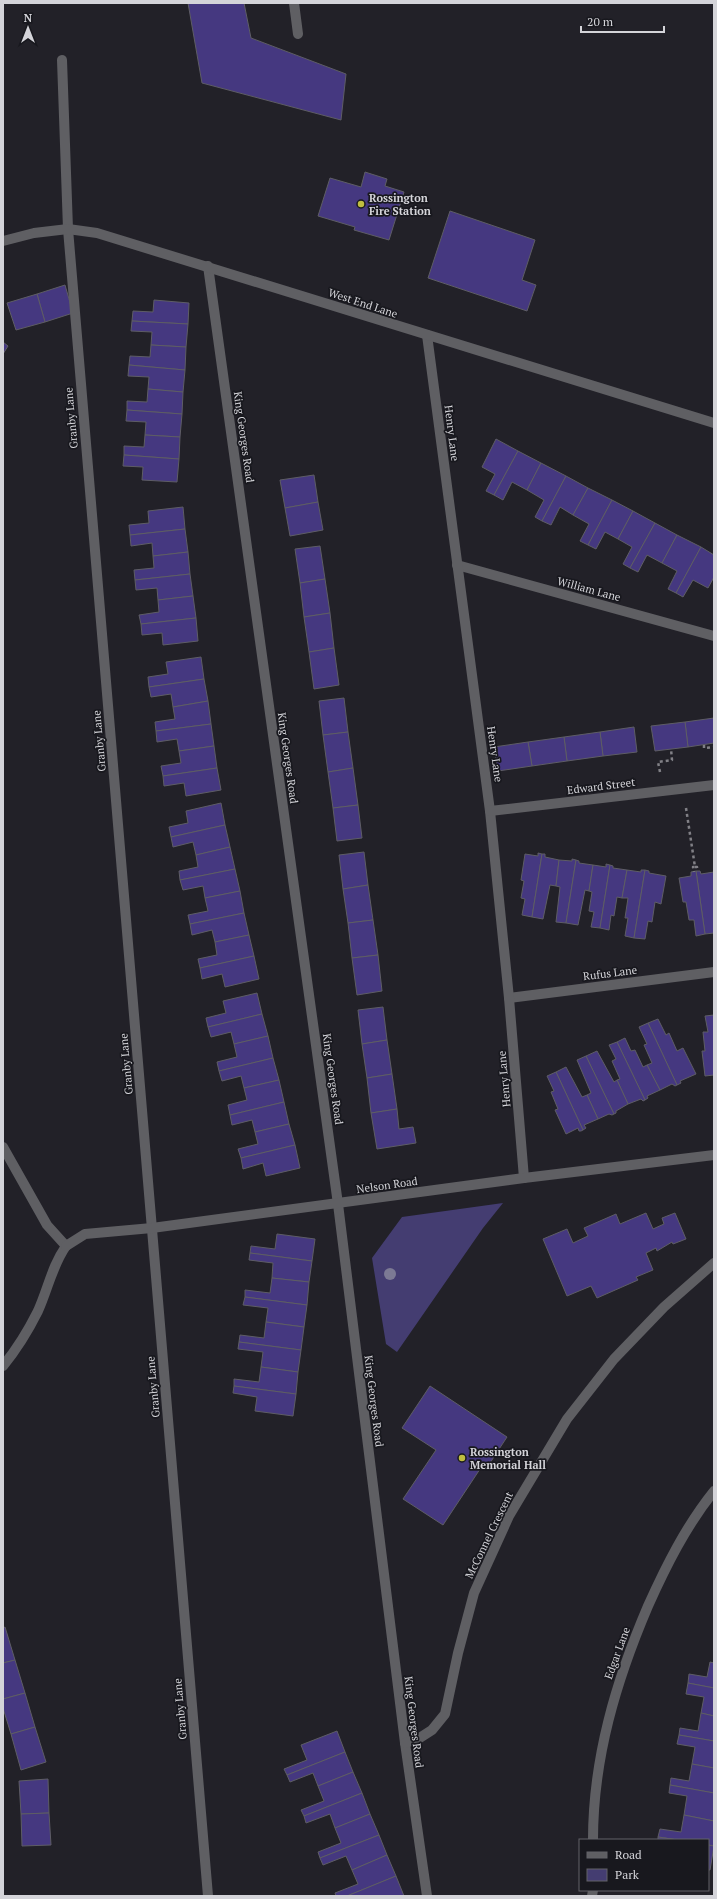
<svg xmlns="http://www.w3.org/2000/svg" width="717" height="1899" viewBox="0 0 717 1899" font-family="'PT Serif',serif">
<rect width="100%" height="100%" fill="#222128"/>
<polygon fill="#443d71" points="503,1203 483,1228 397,1352 386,1344 372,1258 402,1217"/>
<g fill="#453880" stroke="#5e5d65">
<polygon points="188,3 244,3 251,38 346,74 341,120 202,83"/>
<polygon points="365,172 387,179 385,186 404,192 389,240 354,230 355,227 318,216 330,178 361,187"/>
<polygon points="450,211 535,240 522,280 536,285 527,311 428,278"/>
<polygon points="65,285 73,313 45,322 37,294"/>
<polygon points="37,294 45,322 16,330 7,303"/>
<polygon points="154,300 189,303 188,324 132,321 133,311 153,312"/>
<polygon points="132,321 188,324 186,347 151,345 152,332 131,331"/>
<polygon points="3,342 8,346 3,354"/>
<polygon points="151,345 186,347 185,370 129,365 130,356 150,357"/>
<polygon points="129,365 185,370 183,392 148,389 149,377 128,376"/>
<polygon points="148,389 183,392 182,414 127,410 127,401 147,402"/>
<polygon points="127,410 182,414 180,437 145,435 146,422 126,421"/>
<polygon points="145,435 180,437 179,459 124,455 124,446 144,447"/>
<polygon points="496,439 518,451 494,495 486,491 495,474 482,467"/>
<polygon points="518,451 541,463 527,490 512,482 503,500 494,495"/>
<polygon points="124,455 179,459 177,482 142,480 143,467 123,466"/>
<polygon points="541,463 566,476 542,521 535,517 544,500 527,490"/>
<polygon points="314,475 318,502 285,508 280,480"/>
<polygon points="566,476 588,488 573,515 560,507 551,525 542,521"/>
<polygon points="588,488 612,500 588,545 580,541 589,524 573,515"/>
<polygon points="612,500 633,511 618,539 605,532 596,549 588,545"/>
<polygon points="318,502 323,530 290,536 285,508"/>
<polygon points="183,507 185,529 130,535 129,525 149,523 148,511"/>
<polygon points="633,511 655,523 630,568 623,564 632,547 618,539"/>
<polygon points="655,523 677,535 662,563 647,555 638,572 630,568"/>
<polygon points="185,529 188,552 153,556 152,543 131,546 130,535"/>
<polygon points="677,535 701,547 676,593 668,589 677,571 662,563"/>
<polygon points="320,546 325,579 300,583 295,549"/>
<polygon points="701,547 714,555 714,577 708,588 693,580 683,597 676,593"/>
<polygon points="188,552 190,574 135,580 134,570 154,568 153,556"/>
<polygon points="190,574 193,596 158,600 157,588 136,590 135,580"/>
<polygon points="325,579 330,613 304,617 300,583"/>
<polygon points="193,596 196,618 141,624 139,615 159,612 158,600"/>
<polygon points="330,613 334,648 309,652 304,617"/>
<polygon points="196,618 198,641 163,645 162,633 142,635 141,624"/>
<polygon points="334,648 339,685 314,689 309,652"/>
<polygon points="201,657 204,679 149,687 148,677 168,674 166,662"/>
<polygon points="204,679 208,701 173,707 171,694 151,697 149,687"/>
<polygon points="344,698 348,732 323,735 319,701"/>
<polygon points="208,701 211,724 156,731 155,722 175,719 173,707"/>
<polygon points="714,718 714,743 688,747 685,722"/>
<polygon points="685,722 688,747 655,751 651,726"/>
<polygon points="211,724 214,746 179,751 177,739 157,742 156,731"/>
<polygon points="634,727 637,752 603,756 600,732"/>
<polygon points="348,732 353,768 328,772 323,735"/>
<polygon points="600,732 603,756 567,761 564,737"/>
<polygon points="564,737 567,761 532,766 528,742"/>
<polygon points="528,742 532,766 498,771 494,747"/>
<polygon points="214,746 217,768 163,776 161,766 181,763 179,751"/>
<polygon points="217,768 221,790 186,796 184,783 164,786 163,776"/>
<polygon points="353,768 358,805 333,808 328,772"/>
<polygon points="221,803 225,825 171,837 169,827 188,823 186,811"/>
<polygon points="358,805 362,838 337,841 333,808"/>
<polygon points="225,825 230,847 196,855 193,842 173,847 171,837"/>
<polygon points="230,847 235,869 180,880 179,871 198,867 196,855"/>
<polygon points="364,852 368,885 343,889 339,855"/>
<polygon points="538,853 542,854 532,917 522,915 525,899 521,898 524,881 521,880 525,854 538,856"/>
<polygon points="542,854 545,854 545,857 559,860 556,886 550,885 543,919 532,917"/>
<polygon points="572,859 576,860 566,923 556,922 560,887 556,886 559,860 572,861"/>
<polygon points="576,860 579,861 579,863 593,865 589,891 585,890 578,925 566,923"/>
<polygon points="606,864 610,865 600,928 591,927 594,912 589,911 592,892 589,891 593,865 606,867"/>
<polygon points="610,865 613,866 613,868 627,870 622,898 617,897 614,916 611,915 609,930 600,928"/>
<polygon points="235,869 240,891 205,898 203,886 183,890 180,880"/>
<polygon points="627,870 641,872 641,870 645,870 634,938 625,936 628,918 625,918 628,898 622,898"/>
<polygon points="645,870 649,871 649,873 666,876 661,904 655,902 652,922 648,921 645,939 634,938"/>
<polygon points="696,871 700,871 701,874 714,872 714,933 705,934"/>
<polygon points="696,871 705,934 696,936 694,920 689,920 686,902 683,902 679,878 691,876 691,872"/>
<polygon points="368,885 373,920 348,923 343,889"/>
<polygon points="240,891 244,913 190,924 188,915 208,911 205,898"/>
<polygon points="244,913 249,935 215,942 212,930 192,935 190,924"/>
<polygon points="373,920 378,955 352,958 348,923"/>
<polygon points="249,935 254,956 200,968 198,959 217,955 215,942"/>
<polygon points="378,955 382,991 357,995 352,958"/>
<polygon points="254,956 259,979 225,987 222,974 202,979 200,968"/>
<polygon points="257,993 262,1014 208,1027 206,1018 226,1013 223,1001"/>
<polygon points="383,1007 387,1040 362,1044 358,1010"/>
<polygon points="262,1014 268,1036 234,1044 231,1032 211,1037 208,1027"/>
<polygon points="714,1015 714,1075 705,1076 702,1051 705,1051 703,1032 708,1032 705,1016"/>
<polygon points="658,1019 666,1035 669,1033 677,1051 683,1048 696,1074 680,1081 681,1083 677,1085 648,1023"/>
<polygon points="648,1023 677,1085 675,1086 672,1084 660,1090 647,1065 652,1063 644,1045 647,1044 639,1027"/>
<polygon points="268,1036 273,1058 219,1071 217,1062 237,1057 234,1044"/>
<polygon points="625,1038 631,1051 635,1050 643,1067 647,1065 660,1090 647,1096 648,1098 645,1100 617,1042"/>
<polygon points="387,1040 392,1074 367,1078 362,1044"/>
<polygon points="617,1042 645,1100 643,1101 641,1099 628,1104 617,1080 620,1079 612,1061 616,1059 609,1045"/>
<polygon points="597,1051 614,1082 617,1080 628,1104 616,1111 616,1113 614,1114 586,1056"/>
<polygon points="586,1056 614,1114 612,1115 609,1114 598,1119 587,1095 591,1093 577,1060"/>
<polygon points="273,1058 279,1080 244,1088 241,1076 222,1081 219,1071"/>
<polygon points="566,1067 582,1097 587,1095 598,1119 584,1125 586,1128 583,1130 556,1072"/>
<polygon points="556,1072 583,1130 581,1131 579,1131 578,1128 566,1134 555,1110 558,1109 551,1092 554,1091 547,1076"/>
<polygon points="392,1074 397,1109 371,1113 367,1078"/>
<polygon points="279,1080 284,1102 230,1115 228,1105 247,1100 244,1088"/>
<polygon points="284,1102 289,1124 255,1132 252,1120 232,1125 230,1115"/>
<polygon points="397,1109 399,1129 413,1127 416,1143 377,1149 371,1113"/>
<polygon points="289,1124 295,1145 241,1158 238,1149 258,1144 255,1132"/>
<polygon points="295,1145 300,1168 266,1176 263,1163 243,1169 241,1158"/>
<polygon points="646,1213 653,1229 664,1224 662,1218 675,1213 686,1239 673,1244 672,1242 657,1251 656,1248 646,1253 653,1270 636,1277 638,1280 597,1298 591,1286 567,1296 543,1239 567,1229 573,1243 588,1236 584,1228 616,1214 620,1224"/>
<polygon points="277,1234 315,1239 312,1261 250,1253 251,1246 275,1249"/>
<polygon points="250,1253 312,1261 309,1282 272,1278 273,1263 249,1260"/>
<polygon points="272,1278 309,1282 307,1305 245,1297 245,1290 270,1293"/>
<polygon points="245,1297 307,1305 304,1327 266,1322 268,1308 243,1305"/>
<polygon points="266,1322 304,1327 301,1350 239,1342 240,1335 264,1338"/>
<polygon points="239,1342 301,1350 298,1372 261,1367 263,1352 238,1349"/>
<polygon points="261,1367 298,1372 296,1394 234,1386 234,1379 259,1382"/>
<polygon points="234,1386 296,1394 293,1416 255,1411 257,1397 233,1393"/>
<polygon points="430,1386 507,1437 486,1469 482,1466 443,1525 403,1499 436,1450 402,1428"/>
<polygon points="5,1627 15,1660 3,1663 3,1628"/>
<polygon points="15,1660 25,1693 3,1699 3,1663"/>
<polygon points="710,1662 714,1663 714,1688 688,1683 689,1674 707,1677"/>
<polygon points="688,1683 714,1688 714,1716 701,1713 704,1697 686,1694"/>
<polygon points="25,1693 35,1727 11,1734 3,1708 3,1699"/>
<polygon points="701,1713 714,1716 714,1741 679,1735 680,1728 698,1731"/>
<polygon points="35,1727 46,1762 21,1770 11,1734"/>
<polygon points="337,1731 345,1752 287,1775 284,1769 307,1760 301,1745"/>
<polygon points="679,1735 714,1741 714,1768 692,1764 695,1747 677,1744"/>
<polygon points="345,1752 353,1772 318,1786 313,1773 290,1782 287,1775"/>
<polygon points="692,1764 714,1768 714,1793 670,1785 671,1778 689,1781"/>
<polygon points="353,1772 362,1793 304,1816 301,1810 324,1801 318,1786"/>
<polygon points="48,1779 49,1813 21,1814 19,1781"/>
<polygon points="670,1785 714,1793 714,1821 684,1815 687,1796 669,1793"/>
<polygon points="362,1793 370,1814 335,1828 330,1814 306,1823 304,1816"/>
<polygon points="49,1813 51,1845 22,1846 21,1814"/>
<polygon points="370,1814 379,1835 320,1858 318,1852 341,1843 335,1828"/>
<polygon points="684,1815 714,1821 714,1846 708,1845 708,1840 678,1840 658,1837 660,1829 681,1832"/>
<polygon points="379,1835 387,1855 352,1870 346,1856 323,1865 320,1858"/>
<polygon points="658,1837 678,1840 658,1840"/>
<polygon points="708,1845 714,1846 710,1870 708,1870"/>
<polygon points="387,1855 396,1876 347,1896 336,1896 335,1893 358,1884 352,1870"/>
<polygon points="396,1876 404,1896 347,1896"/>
</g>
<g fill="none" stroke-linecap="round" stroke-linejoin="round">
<g stroke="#818086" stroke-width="2.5" stroke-dasharray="3 3" stroke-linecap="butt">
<polyline points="704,745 704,748 714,747"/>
<polyline points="660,772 658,762 672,760 671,749"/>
<polyline points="686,808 695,867 693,867 694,872"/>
<polyline points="695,867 697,867 697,871"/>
</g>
<g stroke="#5f5f63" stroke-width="10">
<polyline points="294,3 298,34"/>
<polyline points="62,60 68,229 208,1896"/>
<polyline points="457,565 714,636"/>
<polyline points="509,998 714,972"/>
<path d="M593,1840C593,1758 616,1681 648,1606C666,1566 686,1526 714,1491"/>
<polyline points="592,1896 593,1890"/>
</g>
<g stroke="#5f5f63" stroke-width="10">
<polyline points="208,266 338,1204 405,1743 427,1896"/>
<polyline points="427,335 490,811 509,998 524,1178"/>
<polyline points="490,811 714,785"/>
<path d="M3,1147L47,1225L66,1246C52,1266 48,1289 38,1311C28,1331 17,1349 3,1366"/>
<polyline points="66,1246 85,1234 152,1228 524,1178 714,1155"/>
<polyline points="405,1743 418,1739 432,1730 445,1714 458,1653 474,1593 509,1516 567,1419 614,1359 664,1307 714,1263"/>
</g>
<polyline stroke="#5f5f63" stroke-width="10" points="3,241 34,233 68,229 97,233 714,423"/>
</g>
<circle fill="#7c7a94" cx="390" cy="1274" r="6"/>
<g fill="#c0be40" stroke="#18181e" stroke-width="1.5">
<circle cx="361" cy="204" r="4"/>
<circle cx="462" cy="1458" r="4"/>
</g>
<g text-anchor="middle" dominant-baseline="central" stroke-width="3.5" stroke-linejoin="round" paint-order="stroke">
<g font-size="11" font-weight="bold" fill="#d4d4d9" stroke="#18181e" text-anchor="start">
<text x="369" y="198">Rossington<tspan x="369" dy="13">Fire Station</tspan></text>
<text x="470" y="1452">Rossington<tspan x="470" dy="13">Memorial Hall</tspan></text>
</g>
<g font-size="11" fill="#d4d4d9" stroke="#18181e">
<text transform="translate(363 303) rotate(18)">West End Lane</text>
<text transform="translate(71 418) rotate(-95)">Granby Lane</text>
<text transform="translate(452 433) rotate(83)">Henry Lane</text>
<text transform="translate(244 437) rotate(82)">King Georges Road</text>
<text transform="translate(589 589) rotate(15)">William Lane</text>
<text transform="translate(99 741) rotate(-95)">Granby Lane</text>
<text transform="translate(495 754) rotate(82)">Henry Lane</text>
<text transform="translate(288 758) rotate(82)">King Georges Road</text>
<text transform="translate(601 786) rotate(-7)">Edward Street</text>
<text transform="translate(610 973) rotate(-7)">Rufus Lane</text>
<text transform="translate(126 1064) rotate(-95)">Granby Lane</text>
<text transform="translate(333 1079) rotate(82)">King Georges Road</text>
<text transform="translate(504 1079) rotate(-95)">Henry Lane</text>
<text transform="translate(387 1185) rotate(-8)">Nelson Road</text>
<text transform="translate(153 1387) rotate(-95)">Granby Lane</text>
<text transform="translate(374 1401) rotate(83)">King Georges Road</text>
<text transform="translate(489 1535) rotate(-64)">McConnel Crescent</text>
<text transform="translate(617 1653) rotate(-70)">Edgar Lane</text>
<text transform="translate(180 1709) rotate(-95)">Granby Lane</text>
<text transform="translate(414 1722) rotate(83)">King Georges Road</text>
</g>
</g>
<rect width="717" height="1899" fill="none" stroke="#d4d4d9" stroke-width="8"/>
<rect x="579" y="1839" width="130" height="52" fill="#18181e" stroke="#636369"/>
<rect x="587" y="1852" width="20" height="6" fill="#5f5f63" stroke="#636369"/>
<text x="615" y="1859" font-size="12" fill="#d4d4d9">Road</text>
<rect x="587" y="1869" width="20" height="12" fill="#443d71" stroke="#636369"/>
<text x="615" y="1879" font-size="12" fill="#d4d4d9">Park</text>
<g transform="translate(28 28)" stroke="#18181e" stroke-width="3" paint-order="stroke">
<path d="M0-3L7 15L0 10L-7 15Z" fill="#d4d4d9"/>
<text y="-6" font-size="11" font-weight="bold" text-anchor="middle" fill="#d4d4d9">N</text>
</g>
<path d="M581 26v6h83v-6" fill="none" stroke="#d4d4d9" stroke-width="2"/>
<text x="587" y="26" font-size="12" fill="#d4d4d9" stroke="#18181e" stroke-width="3" paint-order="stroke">20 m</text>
</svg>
